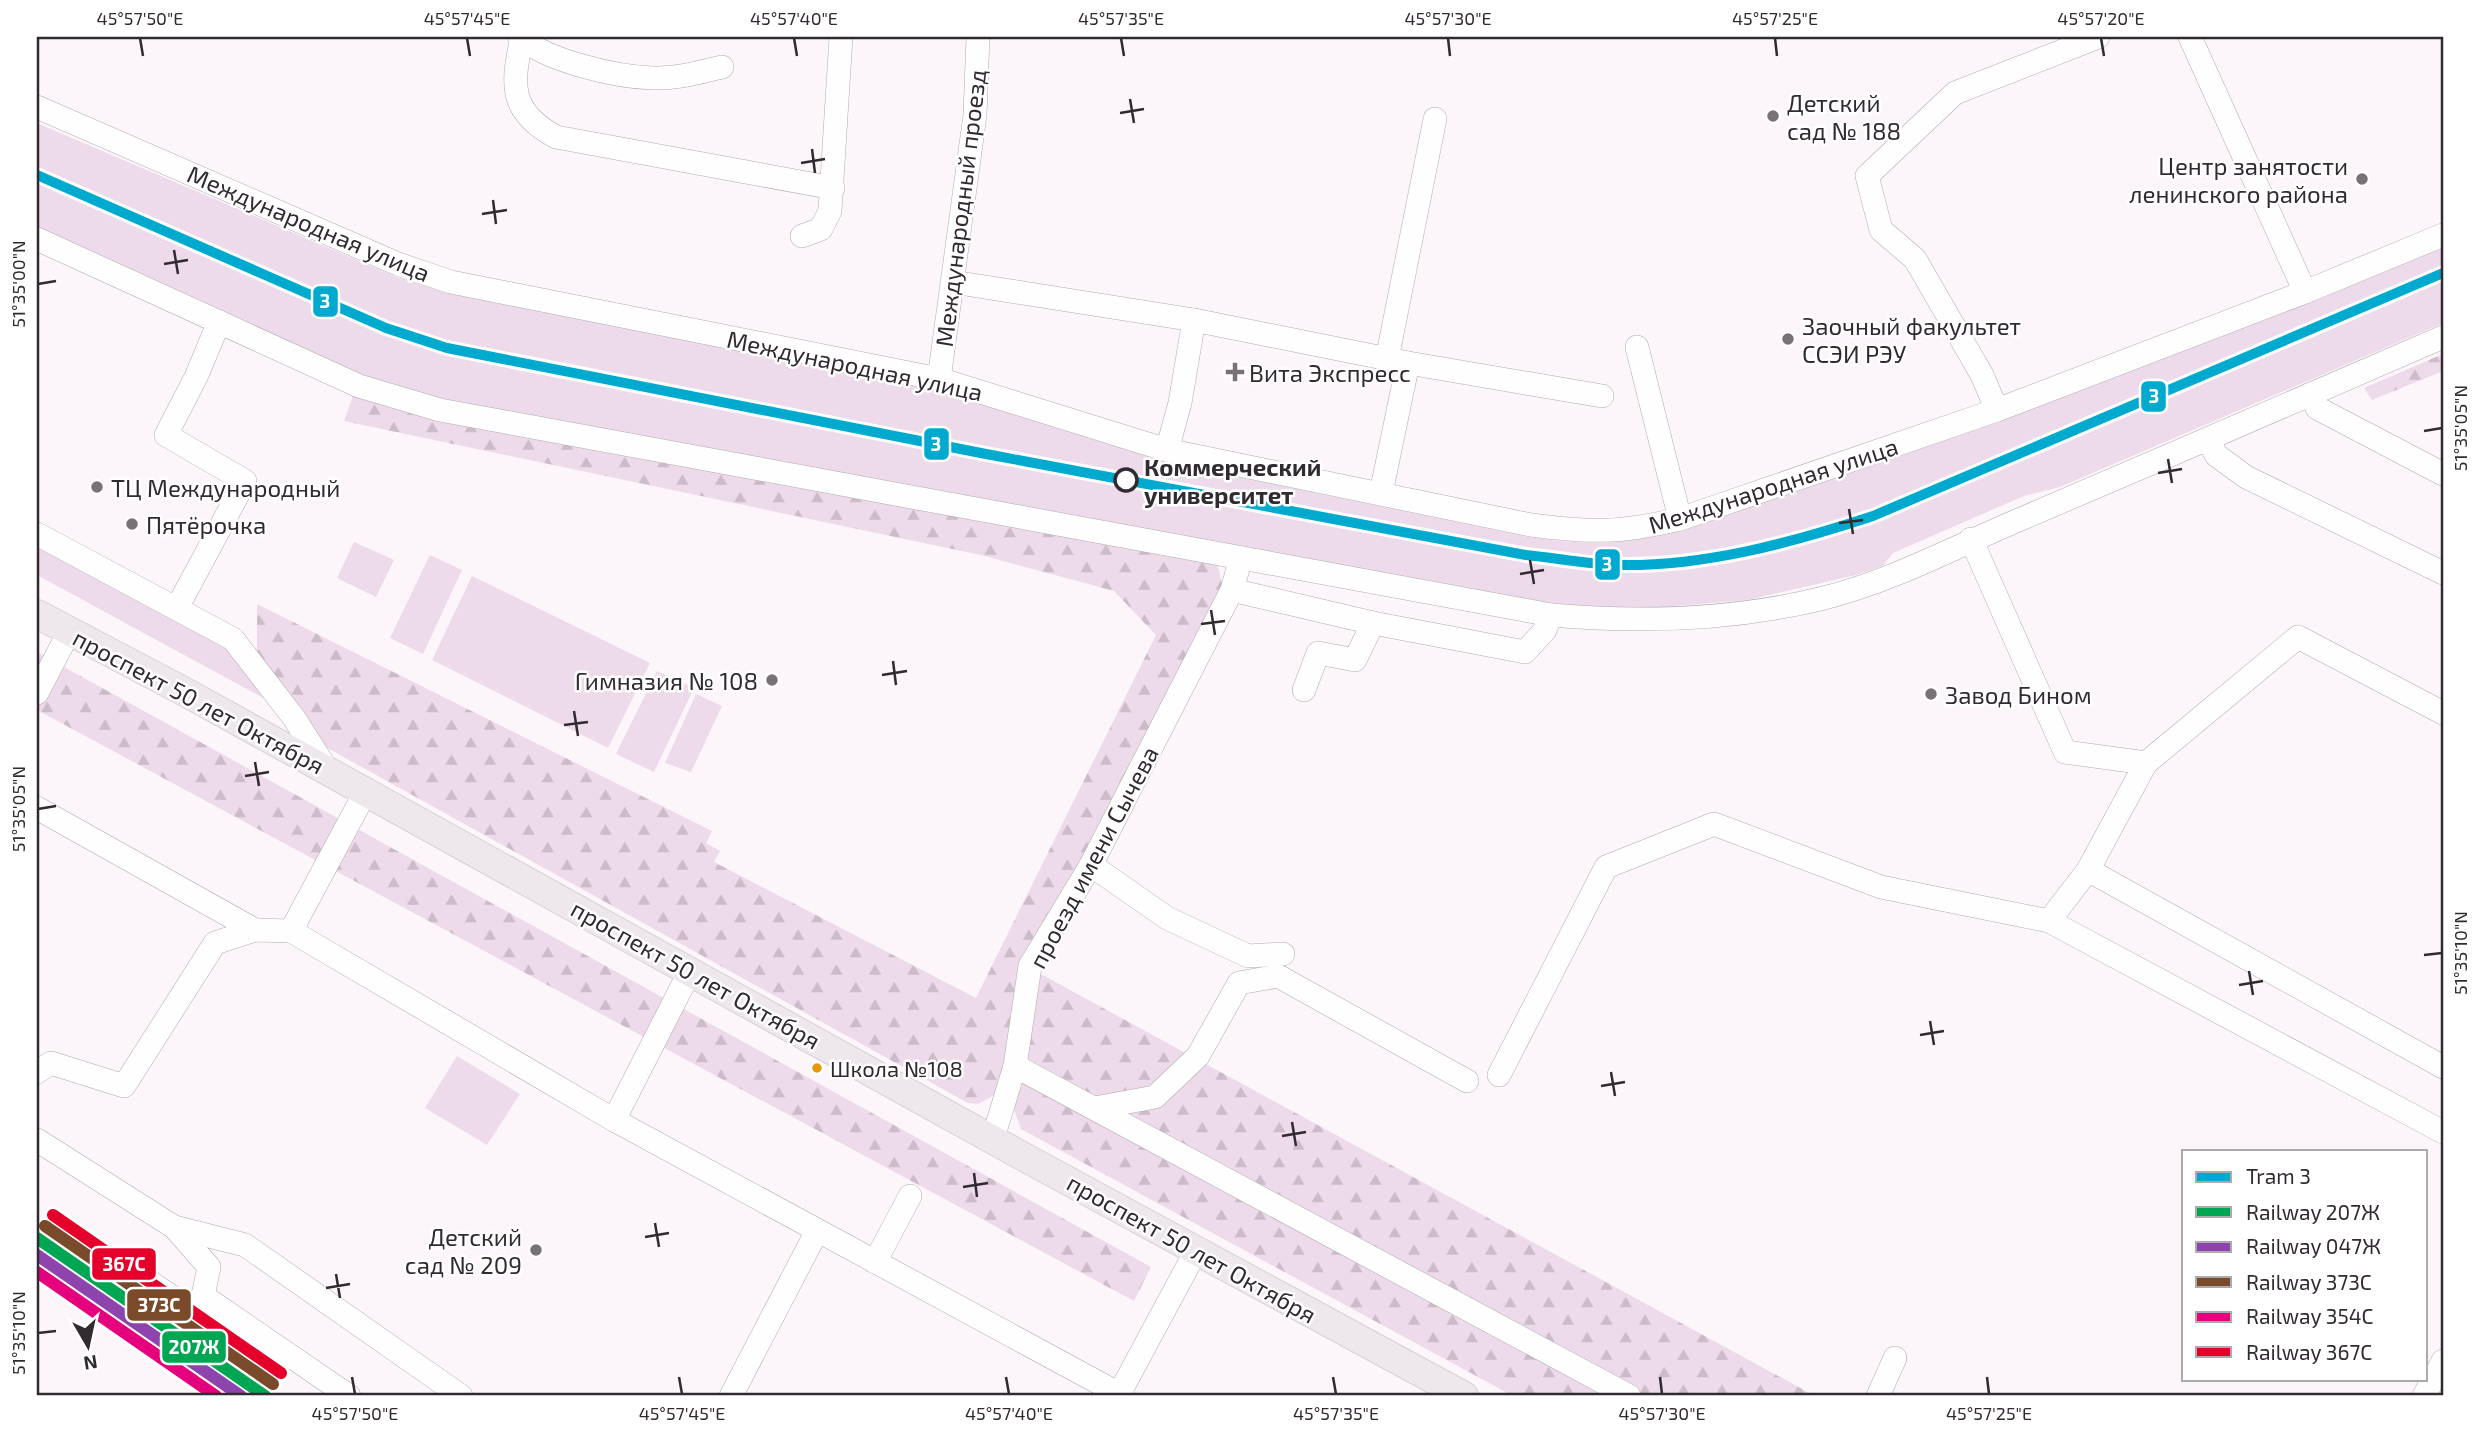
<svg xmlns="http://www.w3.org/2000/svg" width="2480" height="1433" viewBox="0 0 2480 1433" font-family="'Exo 2',sans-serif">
<defs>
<pattern id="forest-firs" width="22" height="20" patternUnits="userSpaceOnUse" patternTransform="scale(1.75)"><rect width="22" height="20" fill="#eddaea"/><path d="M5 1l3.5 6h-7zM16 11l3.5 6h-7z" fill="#ccbbc9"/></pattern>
</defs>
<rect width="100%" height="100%" fill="#fcf6fb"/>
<g fill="#eddaea">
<path d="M37,123L394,276L449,293L933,389L1162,461L1528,537C1592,546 1622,545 1686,529C1941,441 2194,351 2443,248V323L2060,487L2024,496L1893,553L1883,566L1856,575L1747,600L1625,610L1544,603L443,403L364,376L37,228Z"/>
<polygon points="354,542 394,560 376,597 337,578"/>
<polygon points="37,547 229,650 269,701 37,575"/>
<polygon points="430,555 462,570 423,654 390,638"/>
<polygon points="472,576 650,663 608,748 432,660"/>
<polygon points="657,671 694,688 654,772 616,754"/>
<polygon points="696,694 722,706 691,772 665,763"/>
<polygon points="457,1056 520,1094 487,1145 425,1108"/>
</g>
<g fill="url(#forest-firs)">
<polygon points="2443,354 2443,371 2372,400 2364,388"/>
<polygon points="354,393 1207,558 1218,566 1222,584 1202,639 1022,968 1008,1053 994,1095 978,1104 968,1103 322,745 257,658 257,604 712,831 706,843 720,851 714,862 976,998 1156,635 1114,591 981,555 344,421"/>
<polygon points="37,652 1151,1267 1134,1301 37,710"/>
<polygon points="1037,972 1815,1396 1513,1396 1021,1129 1012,1104 1028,1059"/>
</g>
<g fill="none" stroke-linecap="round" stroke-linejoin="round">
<defs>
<g id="minor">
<path d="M520,37C547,61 616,77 653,78C677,79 700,72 722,67"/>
<path d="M522,37C512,84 508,111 556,137L833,188"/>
<polyline points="2190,37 2305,292"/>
<path d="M37,107L398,264L451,282L939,379L1167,450L1531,525C1592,533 1620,533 1680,519L1997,410L2305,292L2443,235"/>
<polyline points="802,236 821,229 830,211 841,37"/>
<path d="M37,239L359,386L440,410L1551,615C1642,623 1735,620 1824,598C1892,581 1957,546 2021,519C2162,459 2302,398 2443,337"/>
<polyline points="953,282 1194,320 1408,363 1602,396"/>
<polyline points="1637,347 1680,519"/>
<polyline points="1387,359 1435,119"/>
<polyline points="939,379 975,115 978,37"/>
<polyline points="2311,394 2317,408 2443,474"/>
<polyline points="1997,410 1982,375 1915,259 1881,230 1867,176 1955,93 2098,37"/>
<polyline points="2209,440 2216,455 2246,477 2443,573"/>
<polyline points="1167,450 1180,403 1194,320"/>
<polyline points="1381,493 1408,363"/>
<polyline points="37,534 233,639 294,718 327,770"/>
<polyline points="1232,590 1373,623 1525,652 1545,630 1551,615"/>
<polyline points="177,608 245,481 166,435 196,377 219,322"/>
<polyline points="1304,690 1318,653 1355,660 1373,623"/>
<polyline points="37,693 69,632"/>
<polyline points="2146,763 2298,637 2443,713"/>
<polyline points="37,808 255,930"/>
<polyline points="1091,865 1167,918 1248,956 1283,954"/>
<polyline points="2088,870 2443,1067"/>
<polyline points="2049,921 2443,1132"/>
<polyline points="291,931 614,1120 690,971"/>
<polyline points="1015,1066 1629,1396"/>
<polyline points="37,1072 51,1063 124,1086 215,943 255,930 291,931 366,791"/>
<polyline points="1499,1075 1606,867 1714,824 1881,887 2049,921 2088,870 2146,763 2065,752 1971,539"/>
<polyline points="1095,1108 1155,1097 1198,1056 1239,983 1278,976 1467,1081"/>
<polyline points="614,1120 1123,1396"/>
<polyline points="993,1138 1015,1066 1030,966 1091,865 1232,590 1241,558"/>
<polyline points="37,1140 174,1227 209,1267 203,1296 349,1396"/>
<polyline points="174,1227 245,1245 461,1396"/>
<polyline points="875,1262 910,1196"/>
<polyline points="138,1274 190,1309 203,1296"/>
<polyline points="731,1396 817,1231"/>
<polyline points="1118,1396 1196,1251"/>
<polyline points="1878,1396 1895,1358"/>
<polyline points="2424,1396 2443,1361"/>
</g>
<polyline id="major" points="37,614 187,693 1024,1157 1464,1396"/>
</defs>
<use href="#minor" stroke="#b0abaf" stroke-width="24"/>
<use href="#major" stroke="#d5d1d4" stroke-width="30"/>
<use href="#minor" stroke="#fffefe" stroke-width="23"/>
<use href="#major" stroke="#eee8ed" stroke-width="28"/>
<defs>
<polyline id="rail-1" points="37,1238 265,1396"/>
<polyline id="rail-2" points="37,1255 241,1396"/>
<polyline id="rail-3" points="45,1226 273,1384"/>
<polyline id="rail-4" points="37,1272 216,1396"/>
<polyline id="rail-5" points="53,1215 281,1373"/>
</defs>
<use href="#rail-1" stroke="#fff" stroke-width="18"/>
<use href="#rail-2" stroke="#fff" stroke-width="18"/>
<use href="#rail-3" stroke="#fff" stroke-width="18"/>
<use href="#rail-4" stroke="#fff" stroke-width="18"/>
<use href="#rail-5" stroke="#fff" stroke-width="18"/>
<use href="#rail-1" stroke="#00a651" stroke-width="12"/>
<use href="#rail-2" stroke="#8e44ad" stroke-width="12"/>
<use href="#rail-3" stroke="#7a4b2a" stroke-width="12"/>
<use href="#rail-4" stroke="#e5007d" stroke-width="12"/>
<use href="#rail-5" stroke="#e4002b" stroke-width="12"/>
<defs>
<path id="tram-1" d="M37,175L386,328L447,348L986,454L1526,555C1556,558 1587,564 1616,565C1703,567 1791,543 1873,516L2443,273"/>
</defs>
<use href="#tram-1" stroke="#fff" stroke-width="16"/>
<use href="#tram-1" stroke="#00a9ce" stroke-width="10"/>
</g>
<path fill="none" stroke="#312b31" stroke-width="2.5" d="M140,38L143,56M467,38L470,56M794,38L797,56M1121,38L1124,56M1448,38L1450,56M1775,38L1777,56M2101,38L2104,56M1130,99L1134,123M1120,113L1144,109M812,149L815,173M801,163L825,159M493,200L496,224M482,214L507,210M174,250L178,274M164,264L188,260M38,284L56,281M2424,431L2442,428M2168,459L2172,483M2158,473L2182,469M1849,509L1853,534M1839,523L1863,520M1530,560L1534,584M1520,574L1544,570M1211,610L1215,635M1201,624L1225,621M893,661L896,685M882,675L907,671M574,711L578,736M564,725L588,722M255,762L259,786M245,776L269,772M38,809L56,806M2424,955L2442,953M2249,971L2253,995M2239,985L2263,981M1930,1021L1934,1045M1920,1035L1944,1031M1611,1072L1615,1096M1601,1086L1625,1082M1292,1122L1296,1146M1282,1136L1306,1132M974,1173L977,1197M963,1187L988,1183M655,1223L659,1247M645,1237L669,1233M336,1274L340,1298M326,1288L350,1284M38,1333L56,1331M352,1377L355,1394M679,1377L682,1394M1006,1377L1009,1394M1333,1377L1336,1394M1660,1377L1662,1394M1987,1377L1989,1394"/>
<g fill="#787278" stroke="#fff" stroke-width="2.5">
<circle cx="1773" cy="116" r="7"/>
<circle cx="2362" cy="179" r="7"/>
<circle cx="1788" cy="339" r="7"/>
<path d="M1231.5 361.5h7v7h7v7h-7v7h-7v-7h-7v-7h7z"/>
<circle cx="97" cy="487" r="7"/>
<circle cx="132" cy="524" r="7"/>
<circle cx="772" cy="680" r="7"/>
<circle cx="1931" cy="694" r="7"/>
<circle cx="536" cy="1250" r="7"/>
</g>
<circle fill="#fff" stroke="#312b31" stroke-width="3.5" cx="1126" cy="480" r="11"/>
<circle fill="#e39a05" stroke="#fff" stroke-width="2.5" cx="817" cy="1068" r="6"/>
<g text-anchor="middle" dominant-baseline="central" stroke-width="5" stroke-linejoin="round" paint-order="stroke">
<g font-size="22" fill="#312b31" stroke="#fff" text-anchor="start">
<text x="830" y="1068">Школа №108</text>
</g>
<g font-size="24" fill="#312b31" stroke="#fff" text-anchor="start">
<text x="1787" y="102">Детский<tspan x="1787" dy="28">сад № 188</tspan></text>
<text x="2348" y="165" text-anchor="end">Центр занятости<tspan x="2348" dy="28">ленинского района</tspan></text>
<text x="1802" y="325">Заочный факультет<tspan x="1802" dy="28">ССЭИ РЭУ</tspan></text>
<text x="1249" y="372">Вита Экспресс</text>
<text x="111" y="487">ТЦ Международный</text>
<text x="146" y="524">Пятёрочка</text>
<text x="758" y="680" text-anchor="end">Гимназия № 108</text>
<text x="1945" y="694">Завод Бином</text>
<text x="522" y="1236" text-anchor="end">Детский<tspan x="522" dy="28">сад № 209</tspan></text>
</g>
<g font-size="24" fill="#312b31" stroke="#fff">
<text transform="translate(960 208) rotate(-83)">Международный проезд</text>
<text transform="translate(309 223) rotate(23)">Международная улица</text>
<text transform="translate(855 365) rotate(12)">Международная улица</text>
<text transform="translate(1773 485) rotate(-18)">Международная улица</text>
<text transform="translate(199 701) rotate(28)">проспект 50 лет Октября</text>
<text transform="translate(1093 857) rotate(-62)">проезд имени Сычева</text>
<text transform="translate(696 974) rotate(29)">проспект 50 лет Октября</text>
<text transform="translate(1192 1248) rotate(29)">проспект 50 лет Октября</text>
</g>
<g font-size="24" font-weight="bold" fill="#312b31" stroke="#fff" text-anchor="start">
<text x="1144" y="466">Коммерческий<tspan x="1144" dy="28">университет</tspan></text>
</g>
</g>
<g stroke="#fff" stroke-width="2.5">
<rect x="312" y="285" width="27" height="33" rx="7" fill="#00a9ce"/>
<rect x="2140" y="380" width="27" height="33" rx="7" fill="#00a9ce"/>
<rect x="923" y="427" width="27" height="34" rx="7" fill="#00a9ce"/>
<rect x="1594" y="548" width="27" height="33" rx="7" fill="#00a9ce"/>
<rect x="91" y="1247" width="66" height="34" rx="7" fill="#e4002b"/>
<rect x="126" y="1288" width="66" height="34" rx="7" fill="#7a4b2a"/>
<rect x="161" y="1330" width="66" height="34" rx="7" fill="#00a651"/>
</g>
<g font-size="19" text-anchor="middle" font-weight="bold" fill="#fff">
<text x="325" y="308">3</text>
<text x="2154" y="403">3</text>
<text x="936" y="451">3</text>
<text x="1607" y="571">3</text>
<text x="124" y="1271">367С</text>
<text x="159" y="1312">373C</text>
<text x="194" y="1354">207Ж</text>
</g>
<rect width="2480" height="1433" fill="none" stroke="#ffffff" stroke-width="77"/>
<rect x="2182" y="1150" width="245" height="231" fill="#ffffff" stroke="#adaaad" stroke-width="2"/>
<rect x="2196" y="1172" width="35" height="10" fill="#00a9ce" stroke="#adaaad" stroke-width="2"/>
<text x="2246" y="1184" font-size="21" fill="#312b31">Tram 3</text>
<rect x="2196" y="1207" width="35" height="10" fill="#00a651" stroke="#adaaad" stroke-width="2"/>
<text x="2246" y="1220" font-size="21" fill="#312b31">Railway 207Ж</text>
<rect x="2196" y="1242" width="35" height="10" fill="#8e44ad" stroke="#adaaad" stroke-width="2"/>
<text x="2246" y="1254" font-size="21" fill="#312b31">Railway 047Ж</text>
<rect x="2196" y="1277" width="35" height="10" fill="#7a4b2a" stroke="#adaaad" stroke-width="2"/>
<text x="2246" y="1290" font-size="21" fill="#312b31">Railway 373C</text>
<rect x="2196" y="1312" width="35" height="10" fill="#e5007d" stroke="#adaaad" stroke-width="2"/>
<text x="2246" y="1324" font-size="21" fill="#312b31">Railway 354С</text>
<rect x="2196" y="1347" width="35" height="10" fill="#e4002b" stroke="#adaaad" stroke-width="2"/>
<text x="2246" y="1360" font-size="21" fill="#312b31">Railway 367С</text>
<g transform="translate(88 1346) rotate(171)" stroke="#ffffff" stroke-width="5" paint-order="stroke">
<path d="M0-5L12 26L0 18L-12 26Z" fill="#312b31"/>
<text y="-10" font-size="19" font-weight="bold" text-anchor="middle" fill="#312b31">N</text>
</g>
<rect x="38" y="38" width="2404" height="1356" fill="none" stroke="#312b31" stroke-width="2.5"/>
<g font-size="18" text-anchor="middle" fill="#312b31">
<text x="140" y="25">45°57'50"E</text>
<text x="467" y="25">45°57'45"E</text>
<text x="794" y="25">45°57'40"E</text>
<text x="1121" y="25">45°57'35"E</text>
<text x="1448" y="25">45°57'30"E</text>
<text x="1775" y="25">45°57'25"E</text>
<text x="2101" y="25">45°57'20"E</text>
<text transform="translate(19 284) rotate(-90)" y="6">51°35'00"N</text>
<text transform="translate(2461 428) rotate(-90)" y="6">51°35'05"N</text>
<text transform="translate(19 809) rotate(-90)" y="6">51°35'05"N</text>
<text transform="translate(2461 953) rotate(-90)" y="6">51°35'10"N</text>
<text transform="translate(19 1333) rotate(-90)" y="6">51°35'10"N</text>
<text x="355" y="1420">45°57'50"E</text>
<text x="682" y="1420">45°57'45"E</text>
<text x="1009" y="1420">45°57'40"E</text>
<text x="1336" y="1420">45°57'35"E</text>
<text x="1662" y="1420">45°57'30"E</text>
<text x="1989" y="1420">45°57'25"E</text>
</g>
</svg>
